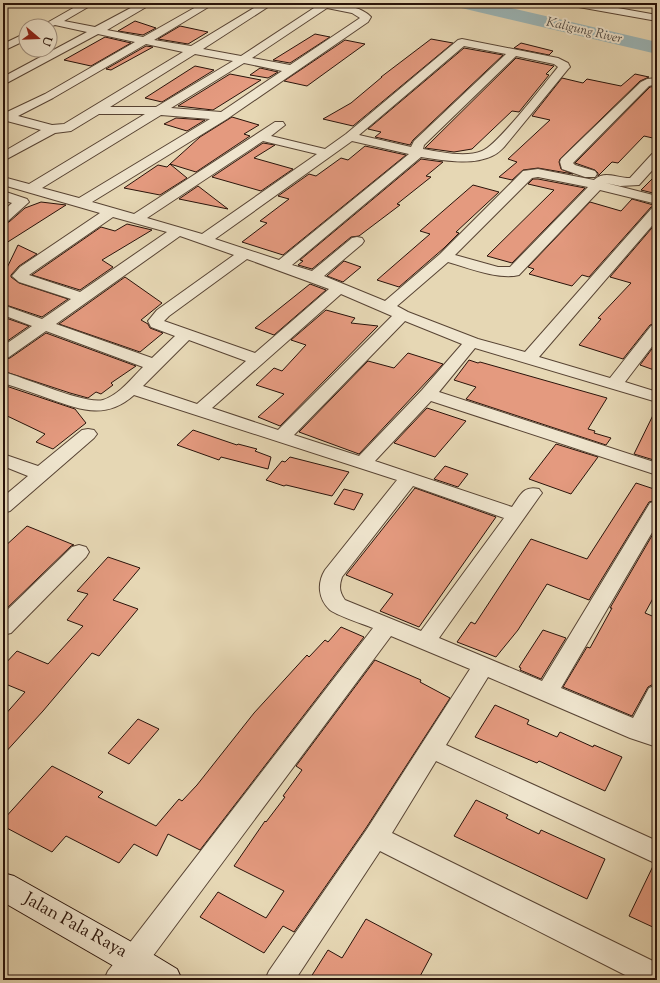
<svg xmlns="http://www.w3.org/2000/svg" width="660" height="983" viewBox="0 0 660 983" font-family="'Sorts Mill Goudy',serif">
<rect width="100%" height="100%" fill="#e6d7b4"/>
<filter id="stains"><feTurbulence type="fractalNoise" baseFrequency=".005" numOctaves="4"/><feColorMatrix values="0 0 0 0 .2 0 0 0 0 .09 0 0 0 0 .02 0 0 0 .5 -.17"/></filter>
<radialGradient id="worn" r=".72"><stop offset=".6" stop-color="#630" stop-opacity="0"/><stop offset="1" stop-color="#630" stop-opacity=".3"/></radialGradient>
<g fill="none" stroke-linecap="round" stroke-linejoin="round">
<polygon fill="#9cb7b9" fill-rule="evenodd" points="454,3 490,3 657,42 657,54 457,7"/>
</g>
<g fill="#e49a7f" stroke="#29130a">
<polygon points="135,21 156,28 143,35 118,31"/>
<polygon points="180,26 208,32 188,44 158,39"/>
<polygon points="315,34 330,37 290,63 273,60"/>
<polygon points="105,37 131,43 91,66 64,60"/>
<polygon points="431,39 453,43 353,126 323,119 351,103 382,77 381,77"/>
<polygon points="345,40 365,44 307,86 284,81"/>
<polygon points="521,43 553,51 549,55 514,48"/>
<polygon points="146,46 153,47 111,70 106,69"/>
<polygon points="464,48 503,55 413,140 410,145 375,137 381,132 368,129"/>
<polygon points="516,58 554,66 546,74 549,75 519,112 512,111 472,149 454,152 425,148"/>
<polygon points="195,66 214,70 162,102 145,98"/>
<polygon points="260,68 278,72 268,78 250,75"/>
<polygon points="230,74 261,80 213,110 178,106"/>
<polygon points="635,74 649,77 640,81 560,159 559,162 561,169 573,174 538,168 523,170 512,180 499,177 517,162 508,159 550,120 532,116 562,78 583,83 587,79 621,86"/>
<polygon points="657,86 657,139 644,136 618,163 612,162 598,176 598,173 595,170 575,163 650,87"/>
<polygon points="232,117 259,125 244,134 250,136 196,172 170,164 200,137"/>
<polygon points="176,118 205,120 187,131 164,124"/>
<polygon points="263,143 275,145 254,158 293,169 261,191 212,177"/>
<polygon points="365,146 406,155 283,255 242,242 267,223 260,221 289,199 278,196 309,174 316,176 341,158 348,160"/>
<polygon points="421,159 443,162 426,176 431,177 397,204 400,205 359,236 351,237 312,269 298,265 303,261 300,260"/>
<polygon points="170,164 187,178 160,195 124,188 158,165 167,167"/>
<polygon points="657,174 657,194 641,190"/>
<polygon points="533,179 538,179 585,188 512,263 487,256 554,190 528,184"/>
<polygon points="473,185 499,192 456,232 459,233 444,248 399,287 377,280 430,234 420,231"/>
<polygon points="198,186 228,209 179,199"/>
<polygon points="632,199 657,206 651,207 589,277 582,275 572,286 529,274 534,269 528,267 590,202 621,211"/>
<polygon points="41,202 66,205 3,245 3,223 9,222 25,208"/>
<polygon points="657,222 657,323 650,325 623,359 579,345 601,319 598,318 631,283 610,277"/>
<polygon points="127,224 152,230 102,260 113,267 80,290 32,275 101,227 115,231"/>
<polygon points="18,245 37,254 19,266 11,275 11,277 19,283 68,299 42,317 3,304 3,276"/>
<polygon points="344,261 361,267 343,282 327,276"/>
<polygon points="125,277 162,303 141,320 148,324 150,328 163,333 140,352 59,324"/>
<polygon points="310,284 326,290 274,335 255,328"/>
<polygon points="326,310 355,318 351,323 378,326 280,426 258,417 284,394 256,385 274,368 282,371 306,345 291,340"/>
<polygon points="3,317 29,326 3,344"/>
<polygon points="46,333 136,366 111,383 113,385 101,394 96,392 88,398 70,393 3,371 3,360 10,358"/>
<polygon points="657,342 657,371 640,365"/>
<polygon points="408,353 443,364 359,454 299,432 368,361 394,368"/>
<polygon points="469,360 478,363 480,362 607,398 588,429 595,431 594,433 611,438 606,445 466,399 476,387 454,380"/>
<polygon points="3,385 75,409 86,423 53,449 36,442 45,434 3,414"/>
<polygon points="657,407 657,461 634,454"/>
<polygon points="427,408 466,421 435,457 394,443"/>
<polygon points="193,430 237,445 238,444 257,449 255,451 271,457 268,469 221,457 219,460 177,445"/>
<polygon points="556,444 598,457 571,494 529,479"/>
<polygon points="290,457 349,472 332,496 286,485 284,486 266,480 282,461 285,462"/>
<polygon points="445,466 468,474 458,487 434,479"/>
<polygon points="636,483 657,490 657,500 649,502 589,600 547,584 518,630 496,657 457,642 471,622 475,624 531,539 587,559"/>
<polygon points="415,488 496,517 419,627 380,611 393,594 346,575"/>
<polygon points="344,489 363,494 354,510 334,504"/>
<polygon points="27,526 74,545 71,546 3,612 3,548"/>
<polygon points="657,527 657,591 645,613 657,618 657,682 648,687 632,716 563,687 587,647 590,648 612,608 610,608"/>
<polygon points="108,557 140,568 113,600 138,609 99,656 92,653 43,711 3,755 3,717 25,692 3,683 3,666 17,651 48,664 83,626 67,620 88,594 77,591"/>
<polygon points="341,627 364,637 200,850 168,834 157,856 134,844 119,863 66,836 52,852 3,826 3,820 52,766 103,792 98,797 156,826 179,799 182,801 197,785 254,713 307,655 309,657 325,640 328,642"/>
<polygon points="543,630 566,638 541,679 520,670 521,668 519,667"/>
<polygon points="375,660 421,680 420,682 450,698 366,828 294,932 283,926 264,953 200,917 218,892 266,918 284,891 234,866 265,821 266,822 285,797 283,796 302,770 296,766"/>
<polygon points="495,705 529,720 527,724 557,737 560,732 593,747 594,745 622,757 605,791 539,761 537,763 475,737"/>
<polygon points="138,719 159,729 129,764 108,753"/>
<polygon points="476,800 508,815 506,818 539,834 541,830 605,859 587,899 454,836"/>
<polygon points="654,864 657,865 657,929 629,916"/>
<polygon points="366,919 432,954 418,980 309,980 328,950 342,958"/>
</g>
<g fill="none" stroke-linecap="round" stroke-linejoin="round">
<defs>
<g id="street">
<path d="M82,3H95L64,21L95,27L140,3H153L107,30L143,37L203,3H215L154,40L191,46L262,3H274L203,49L241,56L317,6L312,3C328,3 360,4 371,17L368,22L227,119L92,202L134,214L275,122H283L285,125L271,136L325,149L346,134L458,40L462,39L558,58L568,63L570,67L568,69L504,147C501,150 497,154 492,156C471,166 443,160 421,157L292,265L312,271L352,238L357,237L362,238L364,241L362,244L324,276L385,301L440,254L523,171L538,169L594,180C605,170 616,178 630,178L652,154L657,153V165L639,185L620,186L606,183L657,196V204L600,190L519,275C499,280 468,268 448,262L397,306L408,312L478,339L525,352L652,208L657,207V220L539,357L610,378L651,326L657,324V340L625,382L657,392V402L475,348L439,392L657,463V475L431,401L375,461L512,507C520,496 523,485 539,489L542,493L539,497L439,638L542,681L650,503L657,501V524L561,688L633,718L649,688L657,685V716L652,726L657,728V747L630,738L488,677L446,745L657,841V864L436,761L392,833L657,963V980H635L380,851L295,980H265L269,971L367,829L470,669L391,636L135,980H104L108,971L373,628C363,624 338,616 330,610C318,599 317,583 325,570L397,480L134,395C106,420 81,410 50,399C34,393 19,388 3,383V372C24,377 86,405 103,400C119,395 132,378 143,367L46,331L9,357L3,359V346L32,326L3,315V305L42,319L71,299L19,282L12,276L20,267L100,213L3,185V177L29,184L145,114H99L71,131L55,133L3,161V152L41,130L3,120V111L7,112L45,94L135,42L98,34L3,85V77L87,32L55,25L50,27L45,24ZM327,8L352,13L360,18L290,65L252,58ZM146,44L183,52L64,124L52,125L18,116L53,98ZM464,46L506,54L414,141L411,147L359,135ZM195,54L233,61L156,107H110ZM516,56L554,64L558,67C545,83 497,146 482,151C465,158 441,152 423,149L424,145ZM244,63L282,71L221,112L171,108ZM161,115L210,119L79,198L42,188ZM263,141L317,154L202,234L147,218ZM352,141L409,154L279,260L215,239ZM538,177L588,187L510,267H498L455,255L532,178ZM113,217L167,232L80,292L29,275ZM180,236L234,255L157,310L148,321L151,327L175,336L152,358L56,324ZM247,259L329,289L255,353L164,321L169,316ZM341,294L392,316L278,430L212,408ZM405,321L462,344L422,390L359,456L294,435ZM189,340L246,361L197,404L143,386ZM413,486L504,518L421,631L345,600C339,592 339,586 342,577Z"/>
<polygon points="568,3 590,3 657,15 657,21 573,6"/>
<polygon points="26,33 26,40 3,51 3,44"/>
<polygon points="657,78 657,84 649,86 573,163 575,165 595,171 597,174 595,177 585,177 562,169 560,162 561,159 641,82 647,79"/>
<polygon points="3,191 27,199 29,202 8,221 3,222 3,211 12,203 3,200"/>
<polygon points="88,429 94,430 97,434 94,438 10,511 3,513 3,497 28,476 3,466 3,454 38,466 82,430"/>
<polygon points="79,545 86,547 89,552 86,557 11,633 3,635 3,614 72,547"/>
</g>
<polygon id="secondary" points="3,873 14,876 144,949 177,969 182,980 138,980 3,902"/>
</defs>
<use href="#street" stroke="#584434" stroke-width="2"/>
<use href="#secondary" stroke="#29130a" stroke-width="2"/>
<use href="#street" fill="#efe5ce" fill-rule="evenodd"/>
<use href="#secondary" fill="#efe5ce" fill-rule="evenodd"/>
</g>
<g text-anchor="middle" dominant-baseline="central" stroke-width="4" stroke-linejoin="round" paint-order="stroke">
<g font-size="13" font-style="italic" fill="#514c47" stroke="#efe5ce">
<text transform="translate(584 31) rotate(13)">Kaligung River</text>
</g>
<g font-size="18" fill="#29130a" stroke="#efe5ce">
<text transform="translate(75 926) rotate(29)">Jalan Pala Raya</text>
</g>
</g>
<rect width="660" height="983" fill="none" stroke="#e6d7b4" stroke-width="16"/>
<rect x="4" y="4" width="652" height="975" fill="none" stroke="#29130a" stroke-width="2"/>
<rect x="8" y="8" width="644" height="967" fill="none" stroke="#29130a"/>
<g transform="translate(38 38) rotate(109)"><circle r="19" fill="#efe5ce" stroke="#a09180"/>
<path d="M0-3L7 15L0 10L-7 15Z" fill="#8f2418"/>
<text y="-6" font-size="11" font-weight="bold" text-anchor="middle" fill="#29130a">U</text>
</g>
<rect width="100%" height="100%" filter="url(#stains)"/>
<rect width="100%" height="100%" fill="url(#worn)"/>
</svg>
